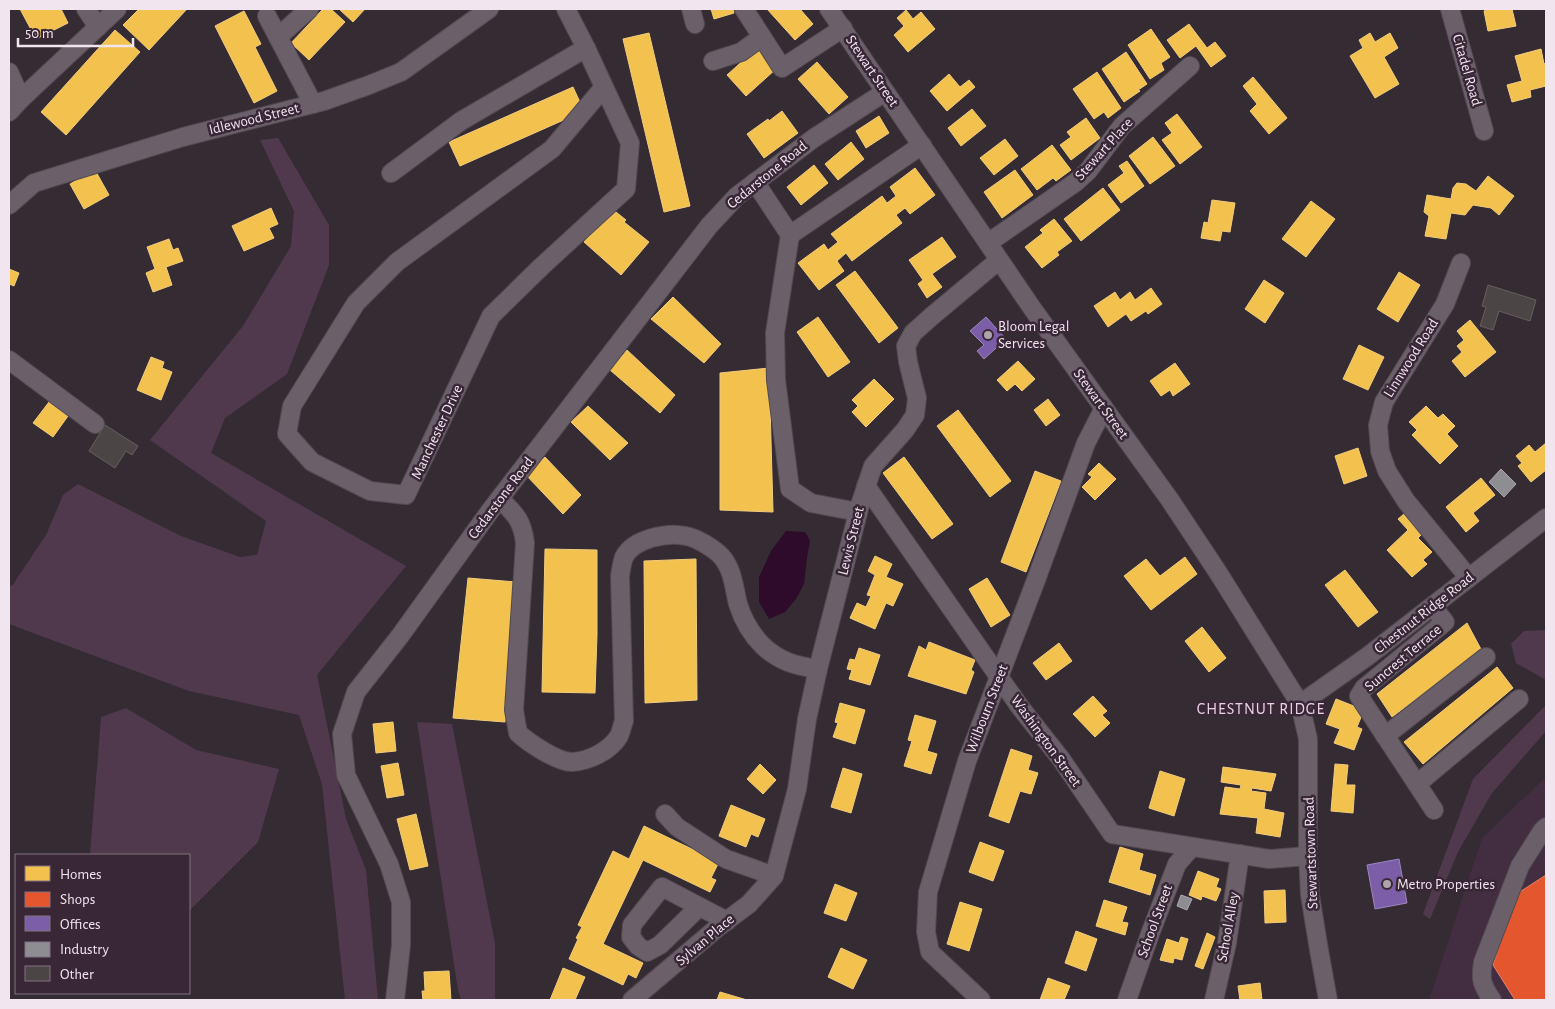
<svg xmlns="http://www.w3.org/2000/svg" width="1555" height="1009" viewBox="0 0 1555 1009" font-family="'Alegreya Sans',sans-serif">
<rect width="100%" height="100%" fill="#352b33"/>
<polygon fill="#432d40" points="1546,777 1546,1000 1429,1000 1482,838"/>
<g fill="#51394d">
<polygon points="278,138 329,225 329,265 287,374 225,418 211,453 406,566 317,675 346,819 366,870 378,1000 345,1000 322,784 299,715 189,691 9,624 9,585 12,586 46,535 63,495 78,484 181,536 240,557 257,555 266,521 150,440 243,326 291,246 294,211 260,140"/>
<polygon points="1546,630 1546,680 1516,663 1511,644 1524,631"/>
<polygon points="1546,705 1546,731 1492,793 1458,852 1430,919 1423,914 1473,779"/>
<polygon points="126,708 196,750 279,769 258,842 189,911 189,855 90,855 101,717"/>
<polygon points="417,722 452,724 495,943 495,1000 461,1000 458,990"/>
</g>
<polygon fill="#2e0a2b" points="786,531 805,532 810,541 807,557 804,584 796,599 785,612 769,619 759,602 759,577 771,551"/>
<g fill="#f2c14e" stroke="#f2cc7e">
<polygon points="20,9 61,9 68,23 36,39"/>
<polygon points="139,9 187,9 149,50 123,25"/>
<polygon points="323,9 331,9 345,22 309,60 291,43"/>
<polygon points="339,9 365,9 353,22"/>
<polygon points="711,9 733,9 734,13 714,19"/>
<polygon points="767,9 800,9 813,24 795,40"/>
<polygon points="1489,9 1512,9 1516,26 1488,31 1484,11"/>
<polygon points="906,10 913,19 921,12 935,29 908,52 894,35 904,26 897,18"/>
<polygon points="244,11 261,44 255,47 277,91 254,103 215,26"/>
<polygon points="1189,24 1207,48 1215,42 1226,56 1211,67 1196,46 1180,58 1167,40"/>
<polygon points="1151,29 1170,57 1161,63 1164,70 1150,79 1128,45"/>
<polygon points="115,30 140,52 66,135 41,112"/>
<polygon points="649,33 690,206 664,212 623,39"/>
<polygon points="1370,33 1375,42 1390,33 1398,48 1384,57 1399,84 1375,98 1350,56 1363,48 1359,40"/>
<polygon points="757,48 776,69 746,96 727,75"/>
<polygon points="1541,49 1544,64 1546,63 1546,86 1530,90 1531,97 1512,102 1507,85 1522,81 1515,56"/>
<polygon points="1126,52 1147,84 1138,90 1140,91 1124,102 1102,69"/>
<polygon points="817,62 848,97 829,114 798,79"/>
<polygon points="1097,72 1121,108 1108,118 1104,112 1094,119 1073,89"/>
<polygon points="949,74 960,87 969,80 975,87 947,111 930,91"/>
<polygon points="1253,77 1287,118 1269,134 1250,111 1257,104 1243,86"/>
<polygon points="573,87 584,111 460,166 449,142"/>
<polygon points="972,109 986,126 961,146 948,128"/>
<polygon points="782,111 798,133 764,158 747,134 768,119 769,121"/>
<polygon points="1177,114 1202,147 1180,164 1162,140 1172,133 1165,123"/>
<polygon points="879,116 889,133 866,148 856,131"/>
<polygon points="1086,118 1100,138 1071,160 1060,145 1071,137 1067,132"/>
<polygon points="1153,137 1175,166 1150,184 1129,156"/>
<polygon points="1005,139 1018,156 994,175 980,158"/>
<polygon points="851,142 864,159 838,180 825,164"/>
<polygon points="1052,145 1071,170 1056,181 1053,178 1037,190 1021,169"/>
<polygon points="1127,161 1144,186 1121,203 1108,185 1124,173 1119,166"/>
<polygon points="814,165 828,183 801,205 787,187"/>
<polygon points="915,168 935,195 910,214 905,208 896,215 902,223 852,261 846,253 837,261 844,271 819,290 798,263 824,244 828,250 838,242 831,234 882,196 887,203 896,196 890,187"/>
<polygon points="95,170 109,195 84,209 70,184"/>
<polygon points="1015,170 1033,195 1002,218 984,192"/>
<polygon points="1488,176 1514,196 1499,215 1491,208 1473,205 1465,215 1451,213 1446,239 1425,236 1429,216 1424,212 1427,195 1451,199 1453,188 1457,183 1466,184 1476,191"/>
<polygon points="1103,188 1120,210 1081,241 1064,219"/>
<polygon points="1212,200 1235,203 1230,232 1222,231 1220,241 1201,238 1204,222 1208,223"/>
<polygon points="1311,201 1335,219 1306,257 1282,239"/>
<polygon points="271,208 278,224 269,228 274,238 244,251 232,226"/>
<polygon points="611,208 626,220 624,222 649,242 621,275 584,242"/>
<polygon points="1054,219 1072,241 1057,252 1059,255 1042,268 1025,247 1043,233 1040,230"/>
<polygon points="942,237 956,257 932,274 942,287 927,298 918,284 923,280 909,260"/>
<polygon points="169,239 173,250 178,248 183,261 166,267 172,285 153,292 146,273 155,269 147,247"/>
<polygon points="9,269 19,273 14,286 9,284"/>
<polygon points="855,271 898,328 879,343 836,285"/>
<polygon points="1399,272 1420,285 1398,322 1377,309"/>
<polygon points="1264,280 1284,293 1265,323 1245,309"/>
<polygon points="1151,288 1162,304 1148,314 1146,311 1131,321 1126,314 1108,327 1094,306 1115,292 1120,300 1130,292 1135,300"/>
<polygon points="673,297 721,344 704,363 651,319"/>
<polygon points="818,317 850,362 828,377 797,332"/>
<polygon points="1470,320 1496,352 1465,377 1452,361 1462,352 1457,346 1464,340 1457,331"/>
<polygon points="1359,345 1384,357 1368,390 1343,379"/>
<polygon points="627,350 675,395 660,413 610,370"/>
<polygon points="151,357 164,362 162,368 172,372 161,400 137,390"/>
<polygon points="1018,361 1035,379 1022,391 1015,384 1007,391 997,380"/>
<polygon points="1175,363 1190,384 1173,396 1170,390 1161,396 1150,381"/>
<polygon points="769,368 773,512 720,510 720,373"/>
<polygon points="874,379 894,399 866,427 852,412 858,406 852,400"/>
<polygon points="1048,399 1060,415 1046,426 1034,410"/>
<polygon points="49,402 68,416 53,437 33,423"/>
<polygon points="588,406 628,443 610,460 571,422"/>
<polygon points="1426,406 1438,418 1443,414 1455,426 1447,434 1458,446 1440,464 1412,435 1417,430 1409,422"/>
<polygon points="958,410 1011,481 990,497 937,426"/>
<polygon points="1546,443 1546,470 1531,482 1518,466 1522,463 1516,456 1529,445 1535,452"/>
<polygon points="1358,448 1367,476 1344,484 1335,456"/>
<polygon points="545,457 581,495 563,514 526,475"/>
<polygon points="904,457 953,524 932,539 883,473"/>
<polygon points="1099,463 1116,479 1095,500 1082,487 1092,477 1088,474"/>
<polygon points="1035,471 1061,481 1026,572 1001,562"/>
<polygon points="1481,478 1495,495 1473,513 1479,521 1466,532 1446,507"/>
<polygon points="1404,514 1410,521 1415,517 1427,529 1418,538 1432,552 1423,560 1427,564 1412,577 1387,550 1408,530 1398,519"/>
<polygon points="545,549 597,550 597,635 595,693 542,692"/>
<polygon points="875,556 892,564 886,577 903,584 893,606 886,603 875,629 850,618 857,603 866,607 871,596 867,595 875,575 868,571"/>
<polygon points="1185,557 1197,574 1151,610 1124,576 1146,559 1160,576"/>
<polygon points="696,559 697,700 645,703 644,561"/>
<polygon points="1345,570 1378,612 1358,627 1325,585"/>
<polygon points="468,578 516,582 505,722 453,718"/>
<polygon points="987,578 1010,615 991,627 969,589"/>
<polygon points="1467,623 1482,651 1392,717 1377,694"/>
<polygon points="1202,627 1226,658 1209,672 1185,641"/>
<polygon points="929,642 975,660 971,670 974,672 966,694 908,676 919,646 926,650"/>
<polygon points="1059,643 1072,661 1046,680 1033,663"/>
<polygon points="859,648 880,655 870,685 849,679 852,670 847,669 850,659 855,660"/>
<polygon points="1497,667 1513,688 1423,764 1404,742"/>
<polygon points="1093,696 1107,711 1102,715 1110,723 1095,737 1073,714"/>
<polygon points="1336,699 1364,710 1357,727 1362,729 1354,750 1334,743 1340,729 1326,724"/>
<polygon points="840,703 865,710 855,744 833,737 838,723 835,722"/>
<polygon points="915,715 936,721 927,751 937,754 931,774 904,766 912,741 908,740"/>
<polygon points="393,722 396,751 376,753 373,724"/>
<polygon points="1011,749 1032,756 1028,770 1038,773 1031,794 1020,791 1009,823 989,816"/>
<polygon points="398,763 404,795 387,798 381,766"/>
<polygon points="760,764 776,780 763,794 747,779"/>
<polygon points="1335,764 1348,765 1346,785 1355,785 1353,813 1331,811"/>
<polygon points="1223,767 1276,774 1271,791 1252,788 1251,791 1266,793 1264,809 1284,813 1280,837 1256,833 1258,818 1220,814 1225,787 1240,789 1241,785 1221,782"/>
<polygon points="843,768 862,774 851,813 831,807"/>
<polygon points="1160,771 1185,779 1174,816 1149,808"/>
<polygon points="731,805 765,819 758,837 751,834 746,847 719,836"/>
<polygon points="416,814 428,866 410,870 397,819"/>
<polygon points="644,826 719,862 711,878 716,880 710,892 643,860 603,944 643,963 636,978 628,974 623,985 569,959 578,939 576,938 582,927 578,925 613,851 629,859"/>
<polygon points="980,842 1004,851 993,881 969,872"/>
<polygon points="1120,847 1143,854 1139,870 1156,875 1150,895 1109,882"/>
<polygon points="1198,871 1219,879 1216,887 1221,889 1216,901 1202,896 1201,900 1189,895"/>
<polygon points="835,884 857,893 846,921 824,913"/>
<polygon points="1285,890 1286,922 1265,923 1264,891"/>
<polygon points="1104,900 1127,907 1122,922 1128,923 1125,935 1096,926"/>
<polygon points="960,902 982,909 969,951 947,944"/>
<polygon points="1076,931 1097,939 1086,971 1065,963"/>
<polygon points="1207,933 1215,937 1203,969 1195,966"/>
<polygon points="1181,937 1188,939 1182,960 1174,958 1173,963 1160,960 1167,939 1179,943"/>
<polygon points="841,948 867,960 853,989 828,977"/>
<polygon points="563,968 585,977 575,1000 550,1000"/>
<polygon points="449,971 451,1000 423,1000 422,991 425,991 424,972"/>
<polygon points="1048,978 1070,986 1064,1000 1040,1000"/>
<polygon points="1260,983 1262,1000 1240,1000 1238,986"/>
<polygon points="720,992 747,1000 717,1000"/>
</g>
<polygon fill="#e4572e" stroke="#e88268" points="1546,875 1546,1000 1515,1000 1493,965 1515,895"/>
<g fill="#7b5ea7" stroke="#9e86bd">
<polygon points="986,317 1006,339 984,359 977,351 984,345 970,331"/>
<polygon points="1399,859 1407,903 1375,909 1367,865"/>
</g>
<g fill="#8d8d92" stroke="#aba7ae">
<polygon points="1501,469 1516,484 1504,497 1489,482"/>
<polygon points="1181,895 1192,899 1187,910 1177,906"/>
</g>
<g fill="#4b4645" stroke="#65605e">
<polygon points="1488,285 1536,300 1530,321 1499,311 1493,330 1480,326 1486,307 1482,306"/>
<polygon points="105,425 138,446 132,455 126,451 115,468 89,451"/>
</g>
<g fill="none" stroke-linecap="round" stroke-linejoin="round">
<defs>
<g id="minor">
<polyline points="86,9 98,27"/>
<polyline points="566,9 586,48 630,143 626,189 541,267 491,316 406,495 370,491 312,462 287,434 292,406 356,303 397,262 552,149 604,87"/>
<polyline points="691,9 695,24"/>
<polyline points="744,9 782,68 843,28"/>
<polyline points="829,9 1032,308 1170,500 1219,574 1300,704 1308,739 1308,856 1310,895 1319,950 1328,1000"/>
<polyline points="1450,9 1484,131"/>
<polyline points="267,16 313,104"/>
<polyline points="278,37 309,9"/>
<polyline points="713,61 741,52 762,37"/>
<polyline points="9,72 21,99 9,112"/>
<polyline points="21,99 117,9"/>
<polyline points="391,173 461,121 586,48"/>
<polyline points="755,182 790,235 922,145"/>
<polyline points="9,205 34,183 183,137 324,101 369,85 401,72 489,9"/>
<polyline points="790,235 775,333 776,380 790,489 811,503 858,512"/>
<polyline points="988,243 1076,182 1088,171 1122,126 1190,66"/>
<polyline points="1461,263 1445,304 1384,402 1378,425 1380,451 1387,471 1406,501 1469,578"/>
<polyline points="9,360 95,424"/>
<polyline points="866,486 1020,707 1061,759 1112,834 1269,859 1308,856"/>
<path d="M500,499C516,515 522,520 525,543L514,710L518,733C529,743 557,762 572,762C589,761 610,751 619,736C621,732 622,726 624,721L620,576C621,570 622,562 624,557C634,538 668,532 686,536C697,538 715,549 722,557C733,570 734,588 738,604C743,620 751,634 763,646C780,662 797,666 818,669"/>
<polyline points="1433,607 1445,622 1364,688 1359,696 1434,810"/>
<polyline points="1300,704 1368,656 1546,518"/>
<polyline points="1385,736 1486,657"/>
<polyline points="1417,784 1519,699"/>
<polyline points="665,814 677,827 726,859 774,876"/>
<polyline points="699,907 660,945 647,952 638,946 631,937 632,925 662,887 727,921"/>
<polyline points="395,1000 401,945 401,902 389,864 346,775 342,734 356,692 400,636 490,511 709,226 737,196 814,138 885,92"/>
<polyline points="632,1000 717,928 749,904 774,876 797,789 807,719 818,669 860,505 873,466 905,430 915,415 917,398 908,362 906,346 913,333 932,316 999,260"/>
<polyline points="981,1000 930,952 926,932 928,892 967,761 1036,580 1086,443 1104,408"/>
<polyline points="1127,1000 1150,934 1177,864 1192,847"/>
<polyline points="1214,1000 1227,943 1240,854"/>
<path d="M1492,1000C1482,985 1480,980 1483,962L1520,866L1542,831L1546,827"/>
</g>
</defs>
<use href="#minor" stroke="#524a50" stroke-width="20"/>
<use href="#minor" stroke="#6b5f69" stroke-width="18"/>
</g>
<g fill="#afa4ad" stroke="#392736" stroke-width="2">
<circle cx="988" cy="335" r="5"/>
<circle cx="1387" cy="884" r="5"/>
</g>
<g text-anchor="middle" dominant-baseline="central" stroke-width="5" stroke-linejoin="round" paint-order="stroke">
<g font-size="15" fill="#f1e5ef" stroke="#392736">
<text transform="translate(1467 70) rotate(74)">Citadel Road</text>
<text transform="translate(872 71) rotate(56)">Stewart Street</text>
<text transform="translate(254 119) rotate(-14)">Idlewood Street</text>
<text transform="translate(1104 149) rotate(-48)">Stewart Place</text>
<text transform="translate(767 175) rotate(-39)">Cedarstone Road</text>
<text transform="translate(1411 358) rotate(-58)">Linnwood Road</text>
<text transform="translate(1101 404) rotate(54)">Stewart Street</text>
<text transform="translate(437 432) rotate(-65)">Manchester Drive</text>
<text transform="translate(501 498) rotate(-53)">Cedarstone Road</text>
<text transform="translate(851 541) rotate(-76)">Lewis Street</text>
<text transform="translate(1424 613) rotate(-38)">Chestnut Ridge Road</text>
<text transform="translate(1403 658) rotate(-40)">Suncrest Terrace</text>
<text transform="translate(987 709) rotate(-69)">Wilbourn Street</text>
<text transform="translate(1046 741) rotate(54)">Washington Street</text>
<text transform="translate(1311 853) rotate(-92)">Stewartstown Road</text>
<text transform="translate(1155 921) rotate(-70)">School Street</text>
<text transform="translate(1228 927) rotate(-80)">School Alley</text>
<text transform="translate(705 940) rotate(-40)">Sylvan Place</text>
</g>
<g font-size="15" fill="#f1e5ef" stroke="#392736" text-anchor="start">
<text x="998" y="326">Bloom Legal<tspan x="998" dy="17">Services</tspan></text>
<text x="1397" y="884">Metro Properties</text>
</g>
<g font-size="16" letter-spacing="1" fill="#ead2e5" stroke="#392736">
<text x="1261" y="709">CHESTNUT RIDGE</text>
</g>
</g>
<rect width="1555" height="1009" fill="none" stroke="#f1e5ef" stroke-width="20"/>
<rect x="15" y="854" width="175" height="140" fill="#392736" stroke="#837380"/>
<rect x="25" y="866" width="25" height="15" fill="#f2c14e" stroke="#837380"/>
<text x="60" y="879" font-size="15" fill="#f1e5ef">Homes</text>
<rect x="25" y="892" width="25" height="15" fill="#e4572e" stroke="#837380"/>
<text x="60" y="904" font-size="15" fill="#f1e5ef">Shops</text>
<rect x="25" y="916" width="25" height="15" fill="#7b5ea7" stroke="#837380"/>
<text x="60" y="929" font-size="15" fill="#f1e5ef">Offices</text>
<rect x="25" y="942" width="25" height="15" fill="#8d8d92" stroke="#837380"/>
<text x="60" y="954" font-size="15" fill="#f1e5ef">Industry</text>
<rect x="25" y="966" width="25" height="15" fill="#4b4645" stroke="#837380"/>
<text x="60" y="979" font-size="15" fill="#f1e5ef">Other</text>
<path d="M18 38v8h115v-8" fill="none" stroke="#f1e5ef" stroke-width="2.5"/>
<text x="25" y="38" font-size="15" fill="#f1e5ef" stroke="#392736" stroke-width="4" paint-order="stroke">50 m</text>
</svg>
